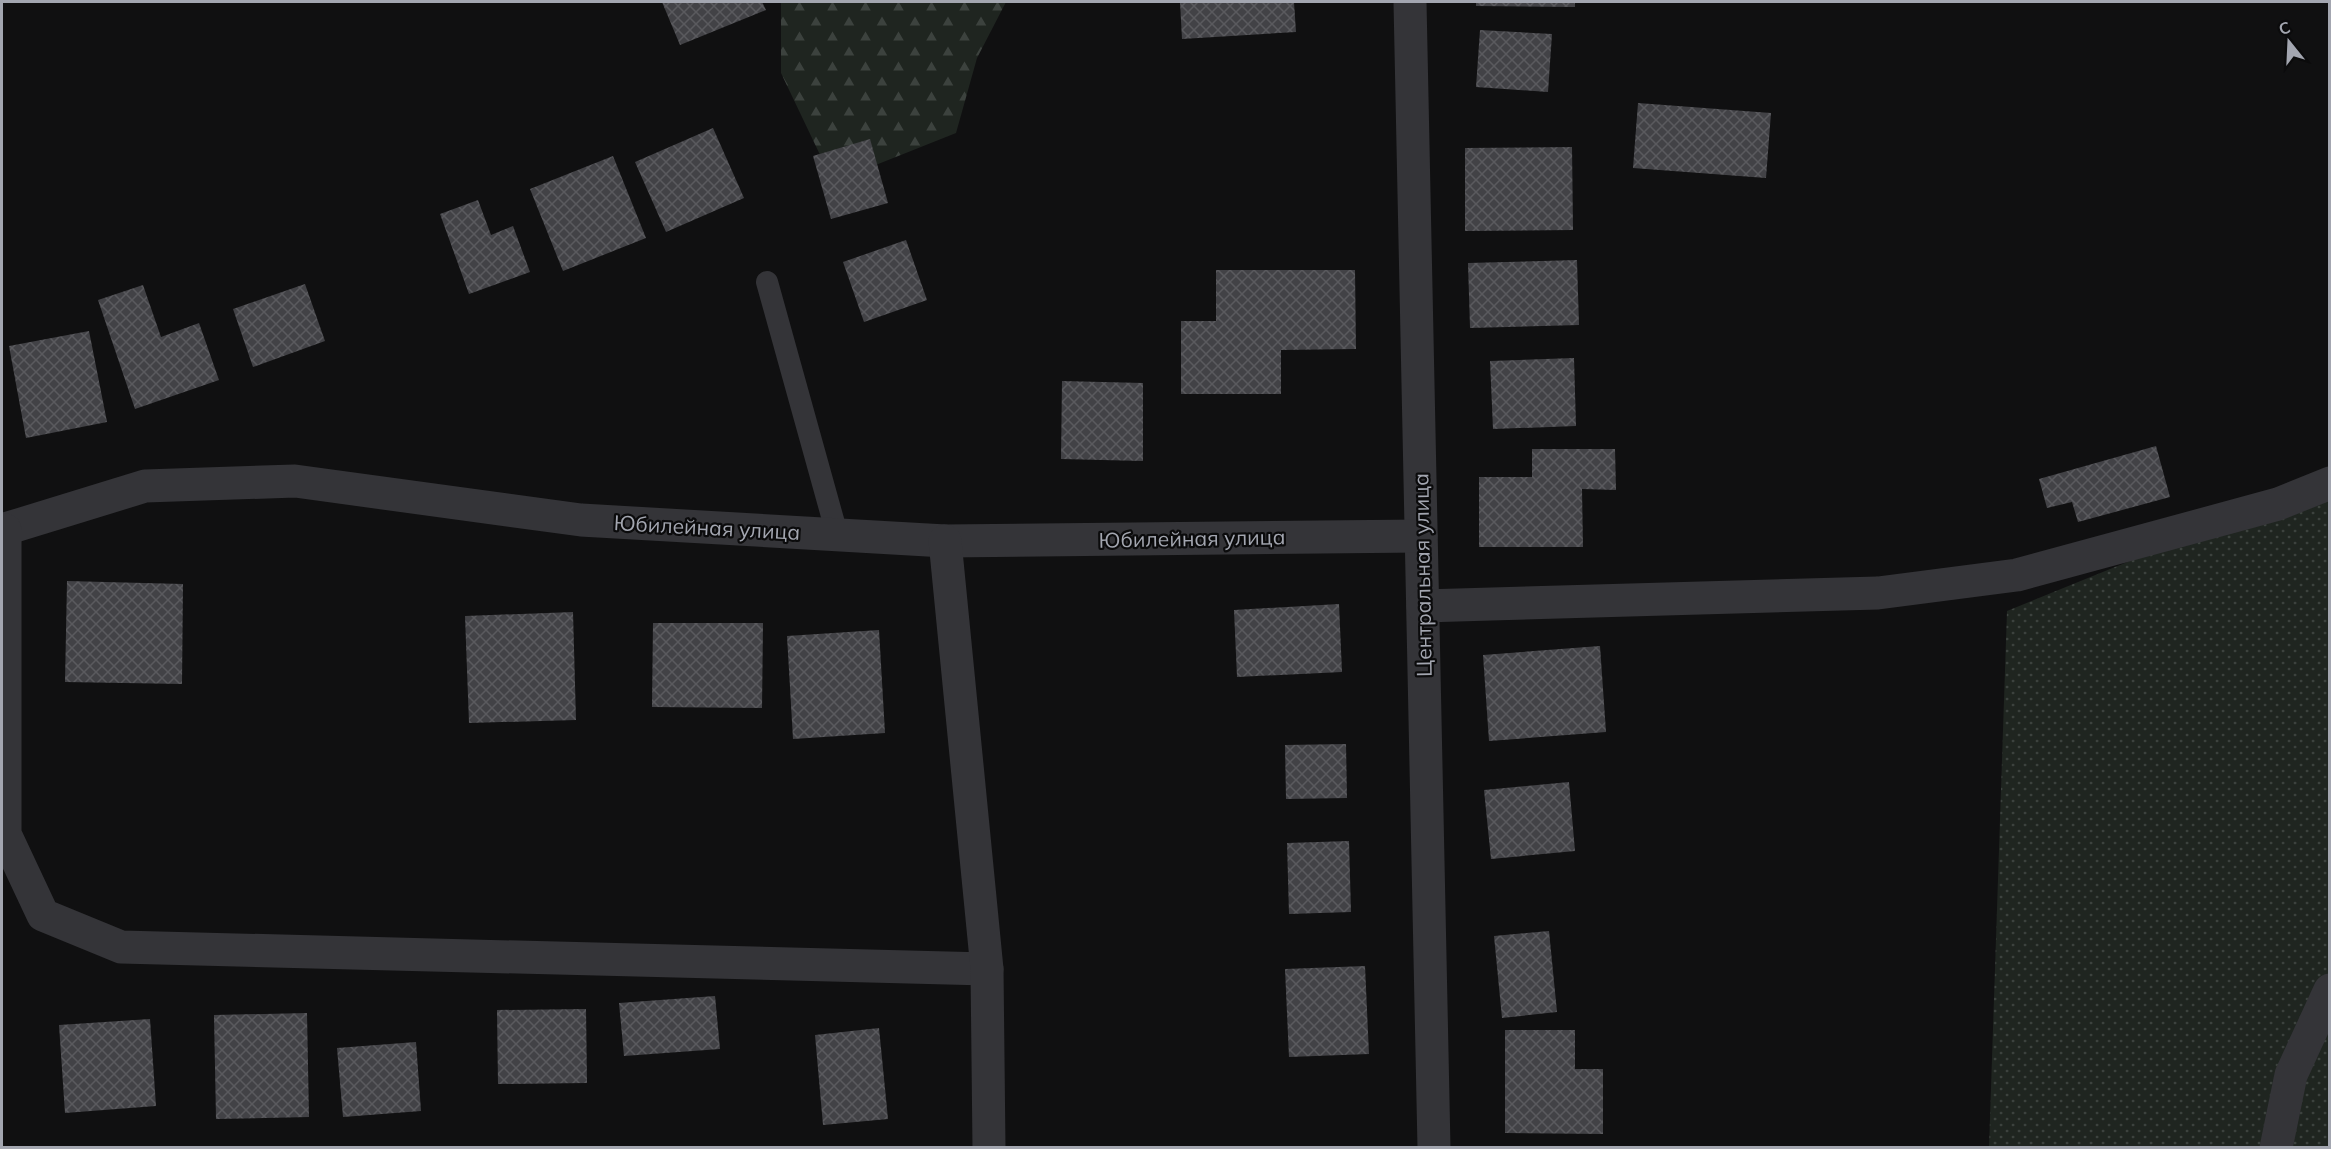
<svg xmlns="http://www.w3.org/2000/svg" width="2331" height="1149" viewBox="0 0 2331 1149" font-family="Mulish,sans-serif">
<defs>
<pattern id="grass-dots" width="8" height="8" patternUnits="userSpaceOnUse" patternTransform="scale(1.5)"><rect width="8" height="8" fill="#1f2520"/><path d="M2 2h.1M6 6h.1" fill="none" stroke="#3c423e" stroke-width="1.8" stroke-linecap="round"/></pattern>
<pattern id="forest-firs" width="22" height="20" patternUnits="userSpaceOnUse" patternTransform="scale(1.5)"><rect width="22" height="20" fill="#1f2520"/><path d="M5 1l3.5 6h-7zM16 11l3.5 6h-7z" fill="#3c423e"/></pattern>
<pattern id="building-cross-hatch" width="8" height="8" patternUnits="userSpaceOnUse" patternTransform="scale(1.5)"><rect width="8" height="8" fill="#424246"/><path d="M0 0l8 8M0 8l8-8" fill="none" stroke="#5a5a5e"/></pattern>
</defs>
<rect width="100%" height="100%" fill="#101011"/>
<polygon fill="url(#grass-dots)" points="2329,480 2329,1147 1989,1148 2007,611"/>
<polygon fill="url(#forest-firs)" points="781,2 1006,2 977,58 956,133 833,182 781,73"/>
<g fill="url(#building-cross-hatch)">
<polygon points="662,2 762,2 766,10 680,45"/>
<polygon points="1180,2 1294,2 1296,32 1182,39"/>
<polygon points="1476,2 1575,2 1575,7 1476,6"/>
<polygon points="1480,30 1552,34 1548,92 1476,87"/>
<polygon points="1638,103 1771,113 1766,178 1633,168"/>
<polygon points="713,128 744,198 666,232 635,162"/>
<polygon points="870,139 888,203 831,219 813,156"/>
<polygon points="1572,147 1573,230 1465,231 1465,148"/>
<polygon points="613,156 646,238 563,271 530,189"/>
<polygon points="478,200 491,235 513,226 530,272 469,294 440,214"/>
<polygon points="906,240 927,300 864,322 843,262"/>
<polygon points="1577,260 1579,325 1470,328 1468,263"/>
<polygon points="1216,270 1355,270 1356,349 1281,350 1281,394 1181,394 1181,321 1216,321"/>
<polygon points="305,284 325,341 253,367 233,309"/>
<polygon points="143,285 161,337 199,323 219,380 135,409 98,300"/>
<polygon points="89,331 107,422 26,438 9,346"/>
<polygon points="1574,358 1576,426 1493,429 1490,361"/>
<polygon points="1062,381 1143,383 1143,461 1061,459"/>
<polygon points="2156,446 2170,497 2078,522 2072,502 2047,508 2039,479"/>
<polygon points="1532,449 1615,449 1616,490 1582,489 1583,547 1479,547 1479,477 1532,477"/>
<polygon points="67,581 183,584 182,684 65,682"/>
<polygon points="1339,604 1342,672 1237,677 1234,610"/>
<polygon points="573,612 576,720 469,723 465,616"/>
<polygon points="653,623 763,623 762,708 652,707"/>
<polygon points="879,630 885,733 793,739 787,636"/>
<polygon points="1600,646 1606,732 1489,741 1483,655"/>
<polygon points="1346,744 1347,798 1286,799 1285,745"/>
<polygon points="1569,782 1575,851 1491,859 1484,790"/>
<polygon points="1349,841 1351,912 1289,914 1287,843"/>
<polygon points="1549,931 1557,1012 1502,1018 1494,936"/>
<polygon points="1365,966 1369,1054 1289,1057 1285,969"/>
<polygon points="715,996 720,1049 624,1056 619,1003"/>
<polygon points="586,1009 587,1083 498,1084 497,1010"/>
<polygon points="307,1013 309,1117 216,1119 214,1015"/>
<polygon points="150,1019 156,1106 65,1113 59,1025"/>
<polygon points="879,1028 888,1119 823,1125 815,1035"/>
<polygon points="1505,1030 1575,1030 1575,1069 1603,1069 1603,1134 1505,1133"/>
<polygon points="416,1042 421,1111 343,1117 337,1048"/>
</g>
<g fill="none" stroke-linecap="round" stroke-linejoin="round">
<polyline stroke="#343438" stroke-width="22" points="767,282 837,534"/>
<g stroke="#343438" stroke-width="33">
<polyline points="1410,2 1434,1148"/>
<polyline points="2,530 145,486 295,481 581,520 945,541 1421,536"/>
<polyline points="5,530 5,834 43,915 121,947 987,969"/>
<polyline points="945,541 987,969 989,1148"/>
</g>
<g stroke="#343438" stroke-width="33">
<polyline points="1423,606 1878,593 2017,575 2278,504 2330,483"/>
<polyline points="2276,1148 2291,1075 2330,990"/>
</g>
</g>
<g text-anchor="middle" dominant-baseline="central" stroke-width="4.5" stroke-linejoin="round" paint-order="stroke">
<g font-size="21" fill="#a3a6b0" stroke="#0b0b0c">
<text transform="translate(707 527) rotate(3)">Юбилейная улица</text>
<text transform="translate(1192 538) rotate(-1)">Юбилейная улица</text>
<text transform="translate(1422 575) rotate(-91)">Центральная улица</text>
</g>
</g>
<rect width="2331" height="1149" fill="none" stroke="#a3a6b0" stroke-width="6"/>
<g transform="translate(2289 42) rotate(342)" stroke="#0b0b0c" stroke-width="4.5" paint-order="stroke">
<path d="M0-4.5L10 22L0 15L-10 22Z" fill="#a3a6b0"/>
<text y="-9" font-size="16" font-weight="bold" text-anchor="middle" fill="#a3a6b0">С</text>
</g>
</svg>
